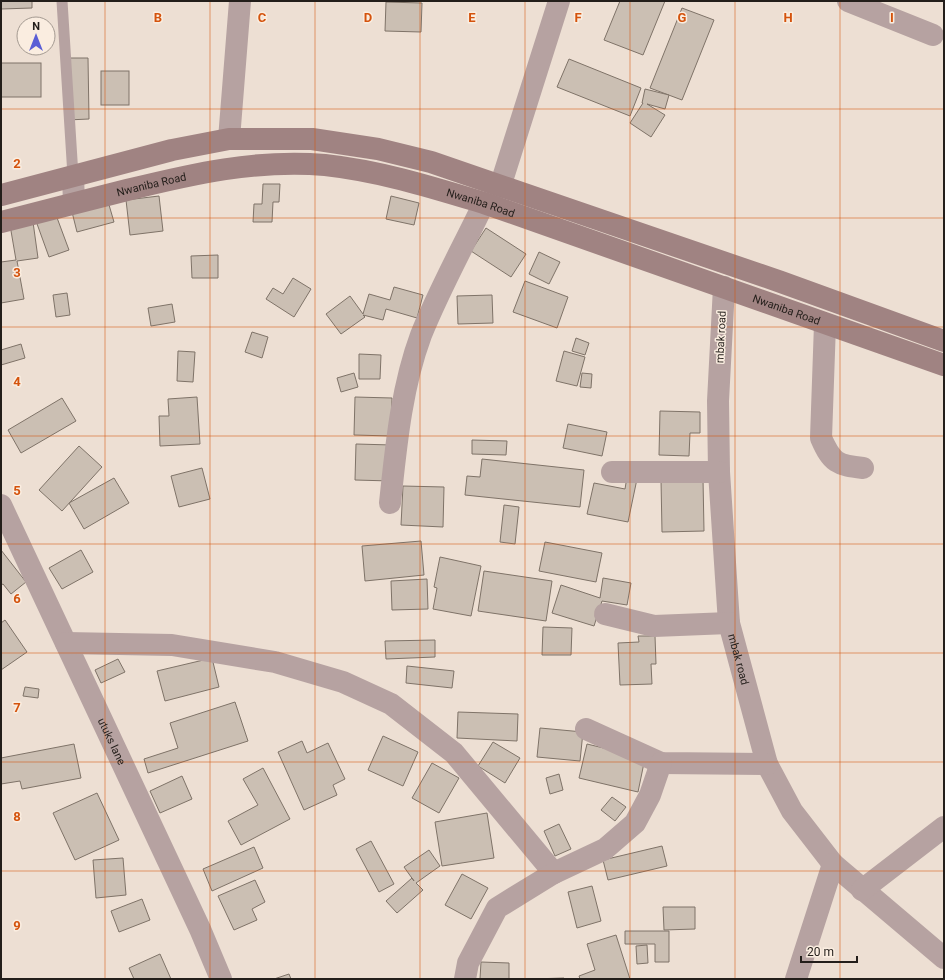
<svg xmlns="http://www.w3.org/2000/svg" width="945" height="980" viewBox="0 0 945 980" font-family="Roboto,sans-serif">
<rect width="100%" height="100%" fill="#eddfd3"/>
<g fill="#cbbfb3" stroke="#7f7368">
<polygon points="1,1 32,1 32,8 1,9"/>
<polygon points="620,1 665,1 643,55 604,40"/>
<polygon points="386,2 422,3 421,32 385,31"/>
<polygon points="682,8 714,20 682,100 650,88"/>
<polygon points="66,58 88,58 89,119 67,120"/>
<polygon points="569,59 641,88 630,116 557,87"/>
<rect x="1" y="63" width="40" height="34"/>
<rect x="101" y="71" width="28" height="34"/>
<polygon points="645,89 669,95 665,109 647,104 665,115 651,137 630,123 643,103 642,103"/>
<polygon points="263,184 280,184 279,202 273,202 272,222 253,222 254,204 262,204"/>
<polygon points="159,196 163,231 130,235 126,200"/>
<polygon points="391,196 419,203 414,225 386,219"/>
<polygon points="107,198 114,222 77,232 71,208"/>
<polygon points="56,215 69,250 49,257 36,221"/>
<polygon points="33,222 38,258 17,261 24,299 1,303 1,262 16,260 10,225"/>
<polygon points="486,228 526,254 511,277 471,251"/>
<polygon points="539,252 560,262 549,284 529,274"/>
<polygon points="218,255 218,278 192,278 191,256"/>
<polygon points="293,278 311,289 294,317 266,299 273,288 283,294"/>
<polygon points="525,281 568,297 557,328 513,312"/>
<polygon points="394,287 423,295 417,318 386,309 383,320 363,315 365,317 341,334 326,314 350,296 363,314 369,294 390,300"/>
<polygon points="67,293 70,315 56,317 53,295"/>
<polygon points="492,295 493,323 458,324 457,296"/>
<polygon points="172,304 175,322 151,326 148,308"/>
<polygon points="252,332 268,337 262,358 245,352"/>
<polygon points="576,338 589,343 585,355 572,351"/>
<polygon points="21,344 25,358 1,365 1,350"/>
<polygon points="178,351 195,352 193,382 177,381"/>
<polygon points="564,351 585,357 577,386 556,381"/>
<polygon points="359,354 381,355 380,379 359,379"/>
<polygon points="354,373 358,387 341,392 337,378"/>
<polygon points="582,373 592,374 591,388 580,387"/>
<polygon points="197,397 200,444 160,446 159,416 169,416 168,399"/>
<polygon points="355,397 392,398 391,436 354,435"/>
<polygon points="62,398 76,421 21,453 8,430"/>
<polygon points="660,411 700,412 700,433 690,433 689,456 659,455"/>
<polygon points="568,424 607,432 602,456 563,448"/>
<polygon points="472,440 507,441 506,455 472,454"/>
<polygon points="356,444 392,445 391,481 355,480"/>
<polygon points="79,446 102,467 62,511 39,490"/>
<polygon points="482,459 584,470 580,507 465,495 467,476 480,477"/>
<polygon points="202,468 210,499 179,507 171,476"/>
<polygon points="627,477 637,479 628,522 587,514 594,483 625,489"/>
<polygon points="114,478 129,503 84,529 69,503"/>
<polygon points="703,479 704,531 662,532 661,480"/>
<polygon points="403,486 444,487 443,527 401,525"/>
<polygon points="504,505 519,507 515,544 500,542"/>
<polygon points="421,541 424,575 365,581 362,546"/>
<polygon points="545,542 602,553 596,582 539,571"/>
<polygon points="1,550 26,582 11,594 3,584 1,585"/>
<polygon points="81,550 93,572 62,589 49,568"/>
<polygon points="440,557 481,566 471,616 433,609 437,588 434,587"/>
<polygon points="484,571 552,581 546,621 478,611"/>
<polygon points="603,578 631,583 627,605 602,601 594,626 552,613 561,585 600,598"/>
<polygon points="427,579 428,609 392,610 391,581"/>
<polygon points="5,620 27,652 1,670 1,623"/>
<polygon points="543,627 572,628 571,655 542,655"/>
<polygon points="638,636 655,636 656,664 651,664 652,684 620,685 618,643 639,642"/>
<polygon points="435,640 435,657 386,659 385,641"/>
<polygon points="212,658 219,687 165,701 157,671"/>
<polygon points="118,659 125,672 101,683 95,670"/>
<polygon points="407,666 454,671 452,688 406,683"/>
<polygon points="25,687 39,689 38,698 23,696"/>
<polygon points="235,702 248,741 148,773 144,759 178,748 170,723"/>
<polygon points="458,712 518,714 517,741 457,738"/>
<polygon points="540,728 583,732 580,761 537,757"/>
<polygon points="383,736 418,752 403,786 368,770"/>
<polygon points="302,741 307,753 328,743 345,779 333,785 337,795 304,810 278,752"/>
<polygon points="493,742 520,758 505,783 478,766"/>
<polygon points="74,744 81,778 22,789 20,781 1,784 1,758"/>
<polygon points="587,744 645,758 638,792 579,778"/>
<polygon points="432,763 459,778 439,813 412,798"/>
<polygon points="263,768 290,819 241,845 228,821 258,805 243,779"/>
<polygon points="559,774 563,790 550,794 546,778"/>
<polygon points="182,776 192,799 160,813 150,791"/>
<polygon points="97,793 119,840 75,860 53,813"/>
<polygon points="612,797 626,807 615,821 601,810"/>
<polygon points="487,813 494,858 442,866 435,822"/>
<polygon points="559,824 571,849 555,856 544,831"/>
<polygon points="371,841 394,884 379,892 356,849"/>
<polygon points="662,846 667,866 608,880 603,860"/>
<polygon points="254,847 263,868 212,891 203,869"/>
<polygon points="429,850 440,866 416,883 423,890 397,913 386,901 412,878 414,881 404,867"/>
<polygon points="123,858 126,895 96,898 93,860"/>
<polygon points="462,874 488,888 471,919 445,905"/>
<polygon points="255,880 265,902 252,909 257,920 234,930 218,896"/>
<polygon points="592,886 601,921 577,928 568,892"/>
<polygon points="142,899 150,920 119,932 111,911"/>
<polygon points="663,907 695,907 695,929 664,930"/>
<polygon points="625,931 669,931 669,962 655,962 655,944 625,944"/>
<polygon points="616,935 630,979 580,979 579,976 595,970 587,944"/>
<polygon points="647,945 648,963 637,964 636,946"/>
<polygon points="160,954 171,979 134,979 129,968"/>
<polygon points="481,962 509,963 509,979 480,979"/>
<polygon points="289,974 291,979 274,979"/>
<polygon points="564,978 564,979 532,979"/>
</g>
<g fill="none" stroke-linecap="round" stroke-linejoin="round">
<polyline stroke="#b6a2a1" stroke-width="11" points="62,1 73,176"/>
<g stroke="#b6a2a1" stroke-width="22">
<polyline points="848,1 933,35"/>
<polyline points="229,139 240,1"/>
<polyline points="73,176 74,203"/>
<polyline points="500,187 559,1"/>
<path id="s1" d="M724,287L718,401L719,472L729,623L767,764L792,811L833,864L944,958"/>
<path d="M825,324L821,438C832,463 837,465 863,468"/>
<polyline points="612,472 719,472"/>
<path d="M390,503C396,447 401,389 421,335C439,290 463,247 484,203"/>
<path id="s2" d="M1,505L200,929L221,979"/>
<polyline points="605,614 654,626 729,623"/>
<polyline points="66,643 172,645 275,662 343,682 391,704 454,753 554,873"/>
<polyline points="586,729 661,763 767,764"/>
<polyline points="862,890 944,827"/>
<polyline points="465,979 468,963 497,908 554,873 605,849 635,823 650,795 661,763"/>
<polyline points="796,979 833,864"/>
</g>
<g stroke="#a08382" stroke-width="22">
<polyline points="1,195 172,150 229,139 312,139 378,149 431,162 781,282 944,341"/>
<path id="s3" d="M1,222C43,211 85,201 127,190C192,174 257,159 325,165C380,171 431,187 484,203L944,365"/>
</g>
</g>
<path fill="none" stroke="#d4530d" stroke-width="1" stroke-opacity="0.55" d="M105,1V979M210,1V979M315,1V979M420,1V979M525,1V979M630,1V979M735,1V979M840,1V979M1,109H944M1,218H944M1,327H944M1,436H944M1,544H944M1,653H944M1,762H944M1,871H944"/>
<g text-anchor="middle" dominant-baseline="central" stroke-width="3" stroke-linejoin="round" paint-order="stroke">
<g font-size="11" fill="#231e1a" stroke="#faede0">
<text stroke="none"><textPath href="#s3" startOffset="155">Nwaniba Road</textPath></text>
<text stroke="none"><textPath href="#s3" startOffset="491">Nwaniba Road</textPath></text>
<text stroke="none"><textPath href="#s3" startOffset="815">Nwaniba Road</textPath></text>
<text transform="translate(721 337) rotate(-87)">mbak road</text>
<text stroke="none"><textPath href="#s1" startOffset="374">mbak road</textPath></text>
<text stroke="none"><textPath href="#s2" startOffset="261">utuks lane</textPath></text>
</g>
</g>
<g font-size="13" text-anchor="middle" font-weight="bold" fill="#d4530d" stroke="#faede0" stroke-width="3" stroke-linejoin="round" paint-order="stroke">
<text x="158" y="22">B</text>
<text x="262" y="22">C</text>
<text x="368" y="22">D</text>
<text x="472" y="22">E</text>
<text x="578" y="22">F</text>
<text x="682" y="22">G</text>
<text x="788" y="22">H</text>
<text x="892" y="22">I</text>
<text x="17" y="168">2</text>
<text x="17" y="277">3</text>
<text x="17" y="386">4</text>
<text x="17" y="495">5</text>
<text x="17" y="603">6</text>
<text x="17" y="712">7</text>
<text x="17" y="821">8</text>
<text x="17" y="930">9</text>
</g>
<rect width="945" height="980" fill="none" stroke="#231e1a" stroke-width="4"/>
<g transform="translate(36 36)"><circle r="19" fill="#faede0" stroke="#a49a91"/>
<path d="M0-3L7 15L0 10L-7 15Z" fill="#5a5ed5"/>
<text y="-6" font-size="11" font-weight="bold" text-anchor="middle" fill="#231e1a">N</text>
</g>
<path d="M801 956v6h56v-6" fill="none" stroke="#231e1a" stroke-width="2"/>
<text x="807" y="956" font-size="12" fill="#231e1a" stroke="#faede0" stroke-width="3" paint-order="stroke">20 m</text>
</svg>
